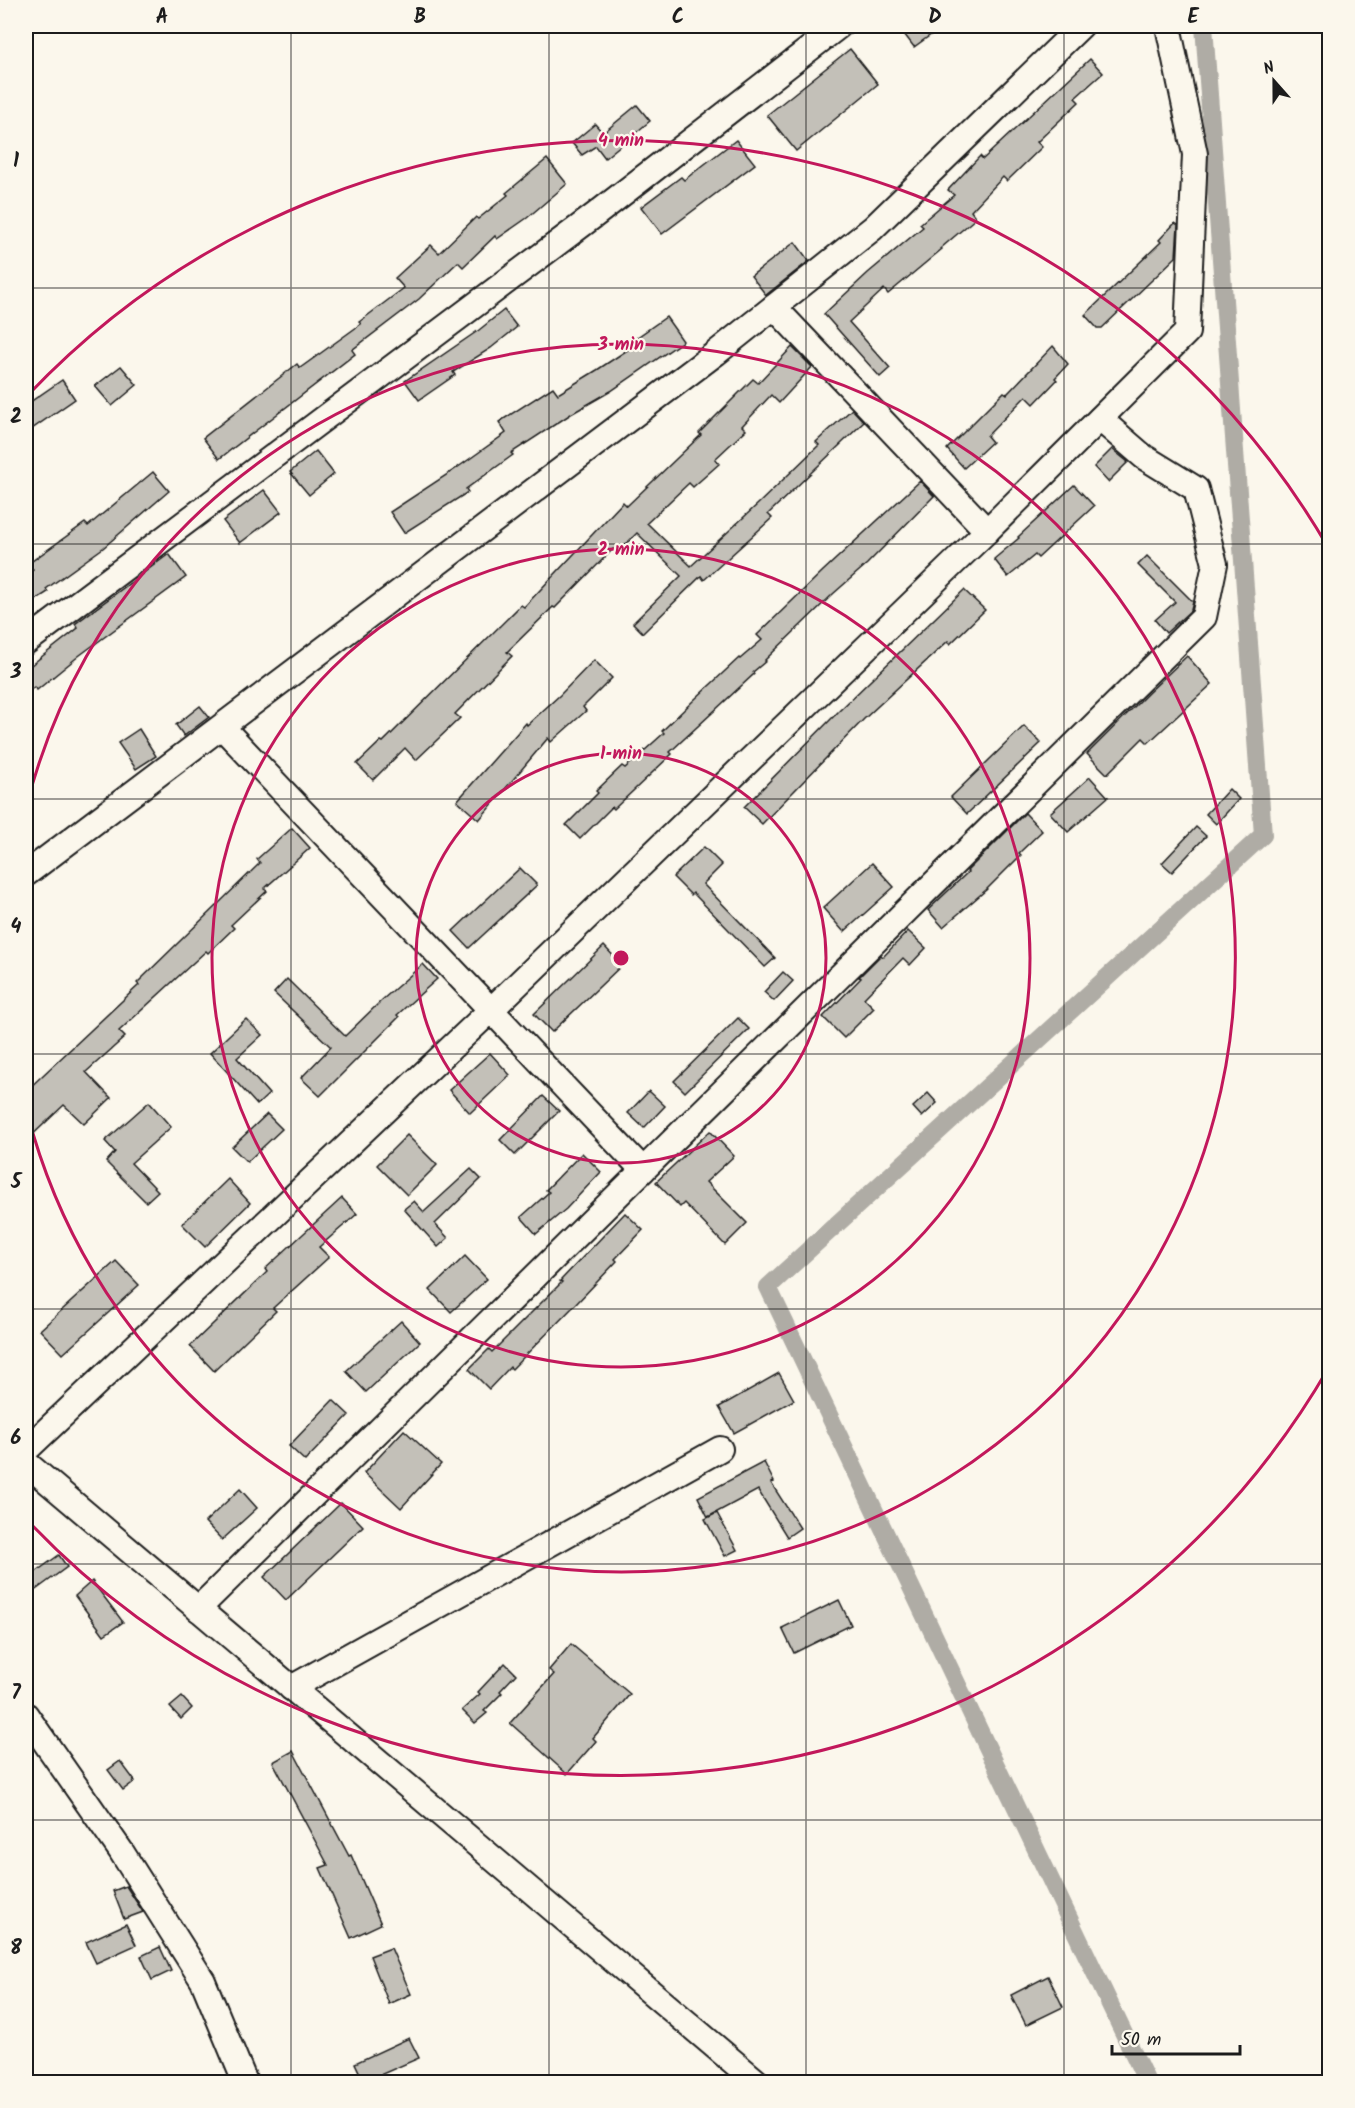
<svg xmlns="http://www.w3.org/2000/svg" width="1355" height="2108" viewBox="0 0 1355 2108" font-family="Kalam,sans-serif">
<rect width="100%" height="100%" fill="#fbf7ec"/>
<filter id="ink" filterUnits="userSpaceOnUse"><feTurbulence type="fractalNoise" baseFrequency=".0167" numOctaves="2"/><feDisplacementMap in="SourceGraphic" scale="12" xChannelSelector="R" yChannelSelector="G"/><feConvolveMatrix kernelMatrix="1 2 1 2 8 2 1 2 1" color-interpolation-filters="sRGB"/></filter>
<g filter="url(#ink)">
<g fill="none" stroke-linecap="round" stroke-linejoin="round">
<polyline stroke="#afaca5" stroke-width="18" points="1147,2082 768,1287 1263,835 1204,26"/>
</g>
<g fill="#c3c0b8" stroke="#1c1c1c" stroke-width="1.5">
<polygon points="898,26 943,26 914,47"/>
<polygon points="850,49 878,84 796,151 767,115"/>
<polygon points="1090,59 1103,73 1075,98 1079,102 1037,142 1042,147 1007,181 1003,177 971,211 976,218 941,248 942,249 888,294 884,289 849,322 890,368 880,377 824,314 868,273 923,227 920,224 954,195 948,190 980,156 983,159"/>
<polygon points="637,105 650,121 605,158 596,146 582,155 572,143 595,124 603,133"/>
<polygon points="736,140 755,164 662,234 641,207 681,177 684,180"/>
<polygon points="547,159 567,184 527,218 497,239 495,236 463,267 458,262 419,299 352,350 355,354 219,459 203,438 297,364 300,368 361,324 359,322 404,288 395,278 431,245 439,253 476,217 478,219 508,195 506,193"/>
<polygon points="1175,223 1178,225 1176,257 1102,328 1097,328 1085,315 1161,242 1159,240"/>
<polygon points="795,242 809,261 766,295 751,276"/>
<polygon points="504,310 517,327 491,348 453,372 455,375 419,400 405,381 479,330"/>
<polygon points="666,317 683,341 611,391 571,414 511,453 513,455 466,489 468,492 404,533 390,512 454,470 506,433 499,422 553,387 558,394 597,370 632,347 629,343"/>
<polygon points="1053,346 1068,364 1055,378 1057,380 1034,404 1026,396 987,436 992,442 964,468 947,449 1004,392 1007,394"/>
<polygon points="792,347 812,367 779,403 771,395 742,426 746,430 715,459 719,464 693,487 689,483 647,523 691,566 758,504 819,445 816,442 852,409 864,422 768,514 772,518 704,580 701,576 643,633 633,623 681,576 637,533 617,553 613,549 555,608 553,607 507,652 512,656 455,714 460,718 416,760 405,748 373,780 357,764 381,741 383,742 521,605 524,607 623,502 627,506 701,435 699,433 753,379 758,383"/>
<polygon points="121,366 137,385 112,406 95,386"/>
<polygon points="62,380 75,399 26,433 26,405"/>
<polygon points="1112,449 1128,462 1108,482 1094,467"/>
<polygon points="316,451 334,474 309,495 290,472"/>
<polygon points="153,472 169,491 103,548 46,589 48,592 26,606 26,575 33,570 28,564 85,523 88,526"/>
<polygon points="920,481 934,496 867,564 833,594 765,660 766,661 753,672 754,674 670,752 672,754 614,809 612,807 580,839 566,825 598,793 596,791 622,766 625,768 664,733 662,731 695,699 739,658 740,659 762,640 757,635 823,571"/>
<polygon points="1074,485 1094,506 1038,558 1035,555 1008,577 994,559 1019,538 1018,537"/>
<polygon points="264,490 281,512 240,543 223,521"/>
<polygon points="169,554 186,577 80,655 37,690 34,687 26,694 26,669 78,628 75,624"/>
<polygon points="1147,556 1193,602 1191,610 1166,633 1155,620 1175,602 1138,565"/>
<polygon points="964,590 985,610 950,644 948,641 864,719 762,824 744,807 840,710"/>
<polygon points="1187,656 1212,684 1148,743 1143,738 1107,774 1087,754 1149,692"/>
<polygon points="594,660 612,678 583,707 586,711 551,742 548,738 479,820 457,801 526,723 527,725 560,695"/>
<polygon points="200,706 209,717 184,736 176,725"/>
<polygon points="1024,726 1041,743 967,814 951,797"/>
<polygon points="139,729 156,756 136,769 118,743"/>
<polygon points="1090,777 1108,797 1068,832 1050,813"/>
<polygon points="1229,789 1239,799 1216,824 1206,814"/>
<polygon points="1025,813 1042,831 1019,853 1021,855 986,890 943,927 928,910 968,872 967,871"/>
<polygon points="1196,827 1206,836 1172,872 1162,863"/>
<polygon points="292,828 310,848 264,889 267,891 231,925 234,928 208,953 206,951 119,1031 125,1037 86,1072 111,1098 84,1124 64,1105 26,1141 26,1091 139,985 137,983 260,863 257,859"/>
<polygon points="704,847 722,865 703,884 775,958 765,967 693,893 691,895 673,877"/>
<polygon points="872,863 894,887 844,932 823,908"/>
<polygon points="520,868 537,885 469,948 453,931"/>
<polygon points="908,931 926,948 910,965 903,958 864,998 874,1008 844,1038 823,1017 861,978 859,977 881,955 883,957"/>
<polygon points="604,946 622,965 552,1032 534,1014"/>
<polygon points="423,964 437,979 397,1015 399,1017 320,1096 301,1078 331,1047 274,993 287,979 345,1036 382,1000"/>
<polygon points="783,972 793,981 774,1001 764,992"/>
<polygon points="738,1018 749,1029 685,1092 674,1081"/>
<polygon points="246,1019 262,1035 237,1058 269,1094 257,1105 210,1053"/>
<polygon points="490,1053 510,1075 470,1113 449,1090"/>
<polygon points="649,1091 665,1106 644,1128 628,1113"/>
<polygon points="928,1093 937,1103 922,1117 913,1107"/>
<polygon points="543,1096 559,1111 515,1155 500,1140"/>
<polygon points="149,1102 171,1127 131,1163 158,1191 146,1202 106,1162 115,1152 105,1141"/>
<polygon points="267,1114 282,1129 247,1162 232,1147"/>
<polygon points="710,1131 734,1156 706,1182 747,1223 725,1245 684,1203 680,1207 656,1182"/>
<polygon points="407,1135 437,1165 407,1195 377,1165"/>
<polygon points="582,1153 601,1172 566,1209 536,1234 521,1217 549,1192 546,1190"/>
<polygon points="471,1169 481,1179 435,1224 448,1238 438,1247 404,1209 414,1201 424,1212"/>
<polygon points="228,1179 250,1203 205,1247 182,1224"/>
<polygon points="342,1198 357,1214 319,1247 329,1257 273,1308 276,1311 214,1371 190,1346 267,1272 265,1269"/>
<polygon points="625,1213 643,1230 615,1259 617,1261 576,1304 512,1369 510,1367 489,1389 469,1369 489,1349 492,1352 562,1282 560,1281"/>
<polygon points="465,1256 487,1279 451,1312 430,1290"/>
<polygon points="116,1261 139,1285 63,1354 40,1330"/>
<polygon points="401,1321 420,1342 366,1392 346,1371"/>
<polygon points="779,1373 794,1400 734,1433 719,1407"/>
<polygon points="333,1400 349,1415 305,1461 289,1446"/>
<polygon points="404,1430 441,1464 401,1508 364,1473"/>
<polygon points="764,1462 774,1482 771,1483 800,1528 787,1537 758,1490 708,1517 698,1497"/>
<polygon points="240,1489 257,1508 222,1540 205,1522"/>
<polygon points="341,1503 363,1526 286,1600 264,1577"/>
<polygon points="717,1513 737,1550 725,1556 705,1519"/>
<polygon points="59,1555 67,1567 33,1592 26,1579"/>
<polygon points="92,1581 123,1622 104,1635 75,1596"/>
<polygon points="839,1600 851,1625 794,1653 782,1628"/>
<polygon points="571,1644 630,1694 593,1738 596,1741 567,1774 510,1723 554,1674 549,1670"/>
<polygon points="505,1663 516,1674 500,1691 502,1693 484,1711 487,1713 475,1723 462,1710 480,1694 478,1692"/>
<polygon points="182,1697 192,1708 181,1719 170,1707"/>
<polygon points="293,1751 349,1856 351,1855 381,1924 351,1938 320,1868 328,1865 273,1762"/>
<polygon points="120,1761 135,1781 123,1790 108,1770"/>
<polygon points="126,1886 143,1912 124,1919 113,1891"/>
<polygon points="126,1924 136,1945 96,1963 86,1942"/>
<polygon points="160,1947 171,1971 152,1980 141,1956"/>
<polygon points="391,1948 411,1994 389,2004 370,1956"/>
<polygon points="1048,1976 1063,2007 1026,2025 1011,1995"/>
<polygon points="409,2038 419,2058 364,2082 355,2063"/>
</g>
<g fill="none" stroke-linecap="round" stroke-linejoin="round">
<defs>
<g id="minor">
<polyline points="774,307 987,531 1187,332 1195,154 1168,26"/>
<polyline points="26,642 595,215 839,26"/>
<polyline points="222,727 491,1010 987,531"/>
<polyline points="26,874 716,353 873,228 1081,26"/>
<polyline points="26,1450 491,1010 643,1170"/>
<polyline points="26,1463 757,2082"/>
<polyline points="198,1609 1204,617 1215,564 1196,489 1144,457 1100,419"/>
<polyline points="291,1688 720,1449"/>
<polyline points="26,1715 121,1851 203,1981 245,2082"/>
</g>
</defs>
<use href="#minor" stroke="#1c1c1c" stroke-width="28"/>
<use href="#minor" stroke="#fbf7ec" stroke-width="24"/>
</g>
</g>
<path fill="none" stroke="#1c1c1c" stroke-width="1.5" stroke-opacity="0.55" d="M291,26V2082M549,26V2082M806,26V2082M1064,26V2082M26,288H1330M26,544H1330M26,799H1330M26,1054H1330M26,1309H1330M26,1564H1330M26,1820H1330"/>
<g fill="none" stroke="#c2185b" stroke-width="3">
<circle cx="621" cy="958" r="205"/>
<circle cx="621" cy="958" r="409"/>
<path d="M27 804A614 614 0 1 1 27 1112"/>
<path d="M1329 1367A818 818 0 0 1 28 1521M28 395A818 818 0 0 1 1329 549"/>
</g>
<circle cx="621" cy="958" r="9" fill="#c2185b" stroke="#fbf7ec" stroke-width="3"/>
<g font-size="18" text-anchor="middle" font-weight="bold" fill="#c2185b" stroke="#fbf7ec" stroke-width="4.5" stroke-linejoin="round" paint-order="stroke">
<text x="621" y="146">4 min</text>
<text x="621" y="350">3 min</text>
<text x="621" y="555">2 min</text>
<text x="621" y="759">1 min</text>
</g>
<rect width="1355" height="2108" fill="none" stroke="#fbf7ec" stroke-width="66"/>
<g transform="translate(1274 81) rotate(339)" stroke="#fbf7ec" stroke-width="4.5" paint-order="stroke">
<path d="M0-4.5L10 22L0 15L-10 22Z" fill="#1c1c1c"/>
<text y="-9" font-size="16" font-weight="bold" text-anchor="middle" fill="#1c1c1c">N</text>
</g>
<path d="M1112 2045v9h128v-9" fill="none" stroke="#1c1c1c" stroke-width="3"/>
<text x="1121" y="2045" font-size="18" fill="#1c1c1c" stroke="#fbf7ec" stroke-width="4.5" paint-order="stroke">50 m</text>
<rect x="33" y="33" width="1289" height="2042" fill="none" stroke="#1c1c1c" stroke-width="2"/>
<g font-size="20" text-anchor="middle" font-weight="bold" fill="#1c1c1c">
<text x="162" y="23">A</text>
<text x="420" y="23">B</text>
<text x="678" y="23">C</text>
<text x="935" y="23">D</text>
<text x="1193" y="23">E</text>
<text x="16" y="167">1</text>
<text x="16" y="423">2</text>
<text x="16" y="678">3</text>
<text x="16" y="933">4</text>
<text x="16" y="1188">5</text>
<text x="16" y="1444">6</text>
<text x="16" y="1699">7</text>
<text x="16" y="1954">8</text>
</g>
</svg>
